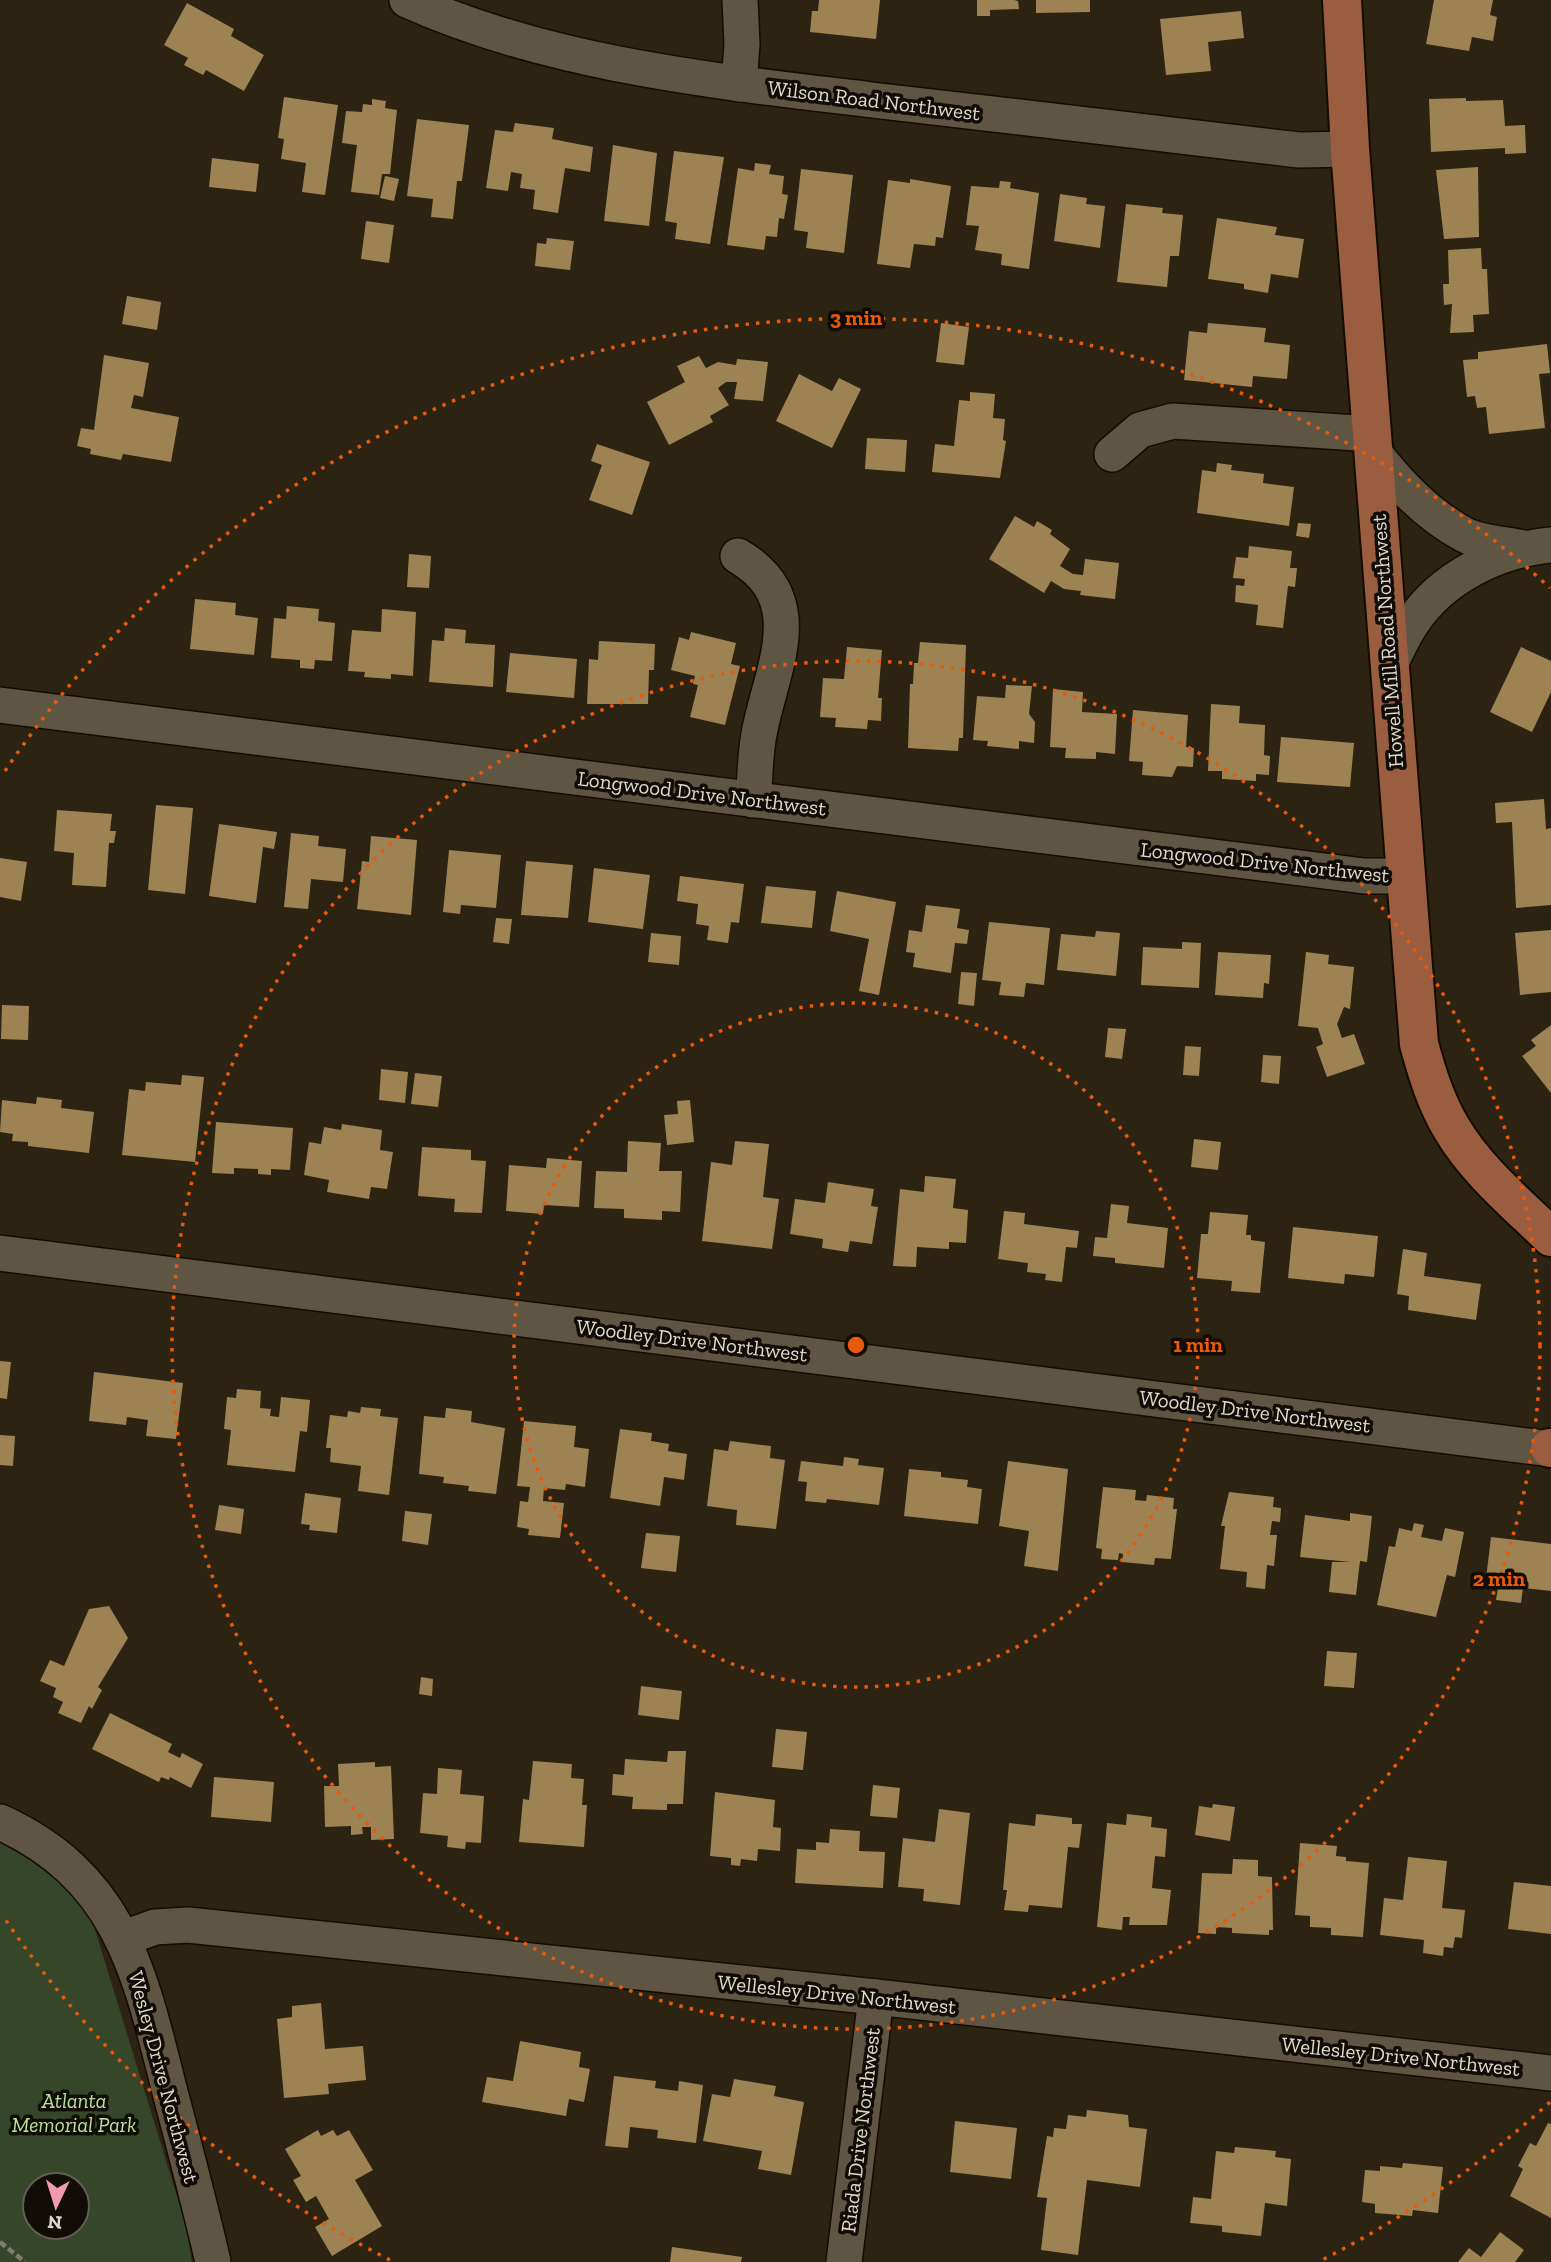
<svg xmlns="http://www.w3.org/2000/svg" width="1551" height="2262" viewBox="0 0 1551 2262" font-family="'Zilla Slab',serif">
<rect width="100%" height="100%" fill="#2c2312"/>
<path fill="#364628" fill-rule="evenodd" d="M0,1842L8,1843L81,1884L187,2229L192,2262H0ZM35,2185H77V2227H35Z"/>
<g fill="#9d8353">
<polygon points="819,0 880,0 876,39 810,32 812,11 818,11"/>
<polygon points="977,0 1014,0 1018,1 1019,9 990,10 990,16 977,16"/>
<polygon points="1036,0 1090,0 1090,12 1036,13"/>
<polygon points="1434,0 1493,0 1490,15 1497,17 1493,41 1472,37 1469,51 1426,44"/>
<polygon points="187,3 234,29 231,36 264,55 244,91 206,70 203,75 184,65 188,58 164,45"/>
<polygon points="1241,11 1244,38 1208,42 1211,71 1166,75 1160,19"/>
<polygon points="284,97 338,105 325,195 302,192 306,163 281,159 284,139 278,138"/>
<polygon points="1466,98 1466,101 1503,100 1505,126 1525,125 1526,153 1505,154 1505,148 1431,152 1429,99"/>
<polygon points="372,99 386,101 385,108 397,110 390,174 382,174 379,195 351,192 357,145 342,143 346,111 362,112 363,104 372,105"/>
<polygon points="417,119 469,125 462,181 457,181 453,219 431,217 433,199 407,196"/>
<polygon points="515,123 554,128 552,139 593,147 590,172 565,168 558,213 533,209 535,190 520,188 522,174 511,172 508,191 486,188 495,130 513,132"/>
<polygon points="613,145 657,153 649,226 604,221"/>
<polygon points="674,151 724,157 710,244 675,239 677,223 665,221"/>
<polygon points="212,158 259,164 256,192 209,187"/>
<polygon points="755,163 771,165 769,174 784,176 782,194 788,195 784,219 779,218 777,237 766,236 764,250 727,245 738,168 754,171"/>
<polygon points="1478,167 1479,237 1444,239 1436,170"/>
<polygon points="801,169 853,175 844,253 806,248 808,232 794,230"/>
<polygon points="385,176 399,179 394,201 380,198"/>
<polygon points="910,179 951,186 943,238 936,237 935,246 914,244 910,268 877,264 888,180 910,183"/>
<polygon points="1000,181 1011,182 1010,188 1039,193 1029,269 1001,265 1002,254 975,250 979,226 966,225 971,186 999,188"/>
<polygon points="1060,194 1087,198 1086,204 1105,206 1100,248 1054,241"/>
<polygon points="1126,204 1163,208 1162,213 1183,215 1179,256 1170,256 1167,287 1117,282"/>
<polygon points="1217,218 1277,227 1275,235 1304,239 1298,278 1271,274 1268,293 1244,289 1244,284 1208,279"/>
<polygon points="366,221 394,225 389,263 361,259"/>
<polygon points="547,238 574,241 570,270 535,266 537,243 546,244"/>
<polygon points="1481,248 1482,269 1487,269 1489,314 1473,315 1474,332 1450,333 1452,304 1444,305 1443,284 1449,284 1448,250"/>
<polygon points="127,296 161,302 157,330 122,324"/>
<polygon points="941,323 969,327 964,365 936,362"/>
<polygon points="1208,323 1266,328 1264,342 1290,345 1287,379 1253,376 1252,387 1184,380 1189,331 1207,333"/>
<polygon points="1547,344 1550,373 1539,374 1545,428 1489,434 1486,407 1477,408 1475,396 1467,397 1463,360 1478,359 1478,352"/>
<polygon points="104,355 149,363 143,397 134,395 131,408 179,417 171,462 123,454 121,460 90,454 91,449 77,446 81,428 94,430"/>
<polygon points="699,356 706,368 718,362 736,365 737,359 768,362 763,401 734,399 737,382 726,382 718,388 729,405 710,416 713,422 669,445 647,402 685,382 677,366"/>
<polygon points="799,374 832,391 839,378 861,389 832,448 776,421"/>
<polygon points="970,392 995,394 993,418 1005,419 1003,440 1006,441 1000,478 932,472 935,444 954,446 959,400 970,401"/>
<polygon points="867,438 907,440 905,472 865,469"/>
<polygon points="597,444 650,462 632,515 589,500 602,465 591,461"/>
<polygon points="1217,463 1232,465 1231,470 1264,474 1263,483 1294,487 1289,526 1197,513 1202,470 1216,472"/>
<polygon points="1015,516 1034,527 1037,521 1052,530 1050,534 1070,549 1060,566 1073,574 1083,575 1085,559 1119,563 1115,599 1080,595 1081,591 1064,589 1051,581 1044,593 989,559"/>
<polygon points="1298,523 1311,524 1309,538 1296,536"/>
<polygon points="1249,546 1292,551 1290,568 1297,568 1295,587 1288,586 1283,628 1256,625 1258,605 1235,602 1236,585 1244,586 1245,579 1233,578 1236,557 1248,558"/>
<polygon points="409,554 431,556 429,588 407,587"/>
<polygon points="195,599 236,603 235,615 258,618 254,655 190,649"/>
<polygon points="287,606 319,609 318,621 335,623 332,661 315,660 314,669 300,668 300,660 271,658 274,618 286,619"/>
<polygon points="382,609 416,612 413,676 391,674 391,679 364,677 365,672 348,671 352,630 381,632"/>
<polygon points="445,628 466,630 465,643 495,645 493,687 429,682 432,640 444,641"/>
<polygon points="691,632 736,643 731,664 740,666 725,725 690,717 698,685 693,684 695,676 671,670 679,637 689,640"/>
<polygon points="599,641 655,644 654,670 649,670 648,704 587,704 589,659 598,660"/>
<polygon points="920,642 966,645 963,738 959,738 958,751 908,748 910,684 913,684 914,663 918,663"/>
<polygon points="847,647 882,650 878,698 882,698 881,721 868,720 867,729 835,727 836,718 820,717 823,678 844,679"/>
<polygon points="1521,647 1551,661 1551,692 1532,732 1490,712"/>
<polygon points="510,653 577,659 574,698 506,692"/>
<polygon points="1006,685 1032,686 1029,714 1035,722 1034,743 1019,741 1019,749 987,746 988,741 973,740 977,696 1005,698"/>
<polygon points="1053,689 1083,692 1082,712 1117,714 1115,754 1096,752 1096,759 1065,758 1066,748 1050,747"/>
<polygon points="1211,704 1240,706 1239,723 1265,725 1264,755 1270,756 1269,775 1256,774 1256,781 1222,779 1222,771 1208,771"/>
<polygon points="1133,710 1188,715 1186,747 1194,748 1193,767 1177,766 1172,777 1142,775 1143,762 1129,761"/>
<polygon points="1281,737 1354,743 1350,787 1277,782"/>
<polygon points="1544,799 1546,829 1551,828 1551,905 1516,908 1512,822 1496,823 1495,803"/>
<polygon points="156,805 193,808 185,894 148,890"/>
<polygon points="57,810 112,814 110,831 116,831 114,843 109,843 106,887 72,885 74,853 54,851"/>
<polygon points="219,824 277,832 274,849 263,847 256,903 209,896"/>
<polygon points="291,833 319,836 318,846 346,849 343,882 311,879 308,909 284,907"/>
<polygon points="371,836 417,840 411,915 357,909 362,861 369,862"/>
<polygon points="449,850 501,855 496,908 461,905 460,914 443,912"/>
<polygon points="0,858 27,862 21,901 0,897"/>
<polygon points="526,861 573,865 568,918 521,915"/>
<polygon points="594,868 650,875 643,929 588,922"/>
<polygon points="680,876 744,884 739,923 731,922 728,943 707,940 709,926 696,924 698,904 677,901"/>
<polygon points="766,886 816,891 812,928 761,923"/>
<polygon points="837,891 896,902 879,995 859,991 869,939 830,931"/>
<polygon points="926,905 960,909 957,928 969,930 967,944 955,943 951,973 913,967 915,953 906,952 909,930 922,932"/>
<polygon points="496,918 512,919 509,944 493,942"/>
<polygon points="989,922 1050,928 1044,985 1026,983 1024,997 999,995 1001,982 982,980"/>
<polygon points="1551,930 1551,992 1520,995 1515,933"/>
<polygon points="1096,931 1120,933 1116,976 1057,970 1061,934 1095,937"/>
<polygon points="651,933 681,936 679,965 648,962"/>
<polygon points="1182,942 1201,943 1199,988 1141,985 1143,947 1182,949"/>
<polygon points="1218,952 1271,955 1269,984 1264,983 1263,998 1215,995"/>
<polygon points="1306,952 1329,955 1328,964 1354,967 1350,1009 1344,1007 1337,1024 1342,1038 1354,1034 1365,1064 1327,1077 1316,1047 1323,1044 1318,1028 1298,1026"/>
<polygon points="961,972 977,973 974,1006 958,1004"/>
<polygon points="2,1005 29,1006 28,1040 1,1039"/>
<polygon points="1551,1025 1551,1093 1522,1056 1536,1046 1531,1040"/>
<polygon points="1108,1028 1126,1029 1122,1059 1105,1057"/>
<polygon points="1185,1046 1201,1047 1199,1076 1183,1075"/>
<polygon points="1263,1055 1281,1056 1279,1084 1261,1082"/>
<polygon points="381,1069 408,1072 405,1103 379,1100"/>
<polygon points="415,1073 442,1076 438,1107 411,1104"/>
<polygon points="182,1075 204,1077 195,1162 122,1155 129,1089 145,1091 146,1082 181,1085"/>
<polygon points="37,1097 62,1100 61,1108 94,1112 89,1153 28,1146 28,1142 12,1141 13,1134 0,1132 2,1100 36,1104"/>
<polygon points="690,1100 694,1142 667,1145 664,1115 678,1114 677,1101"/>
<polygon points="216,1122 293,1128 290,1170 271,1169 271,1175 258,1174 258,1169 234,1168 234,1174 212,1173"/>
<polygon points="342,1124 382,1130 380,1150 393,1152 387,1189 371,1187 369,1199 327,1192 329,1180 304,1175 309,1142 321,1144 324,1127 341,1130"/>
<polygon points="1194,1139 1221,1142 1218,1170 1191,1167"/>
<polygon points="628,1141 661,1143 659,1171 682,1171 680,1212 662,1211 662,1220 624,1218 624,1209 594,1208 596,1171 627,1172"/>
<polygon points="735,1141 769,1144 763,1197 779,1199 772,1249 702,1241 711,1162 732,1165"/>
<polygon points="422,1147 471,1150 471,1160 486,1161 482,1213 454,1212 455,1199 418,1196"/>
<polygon points="547,1158 582,1161 579,1207 544,1205 543,1214 506,1211 509,1165 546,1168"/>
<polygon points="925,1176 956,1179 953,1208 968,1210 966,1243 949,1242 949,1249 917,1247 916,1267 893,1266 900,1189 924,1192"/>
<polygon points="828,1182 874,1189 871,1206 878,1207 872,1244 850,1241 848,1252 822,1248 823,1239 790,1234 795,1199 825,1203"/>
<polygon points="1111,1204 1129,1206 1127,1223 1168,1228 1164,1268 1115,1263 1115,1258 1093,1256 1095,1237 1107,1238"/>
<polygon points="1004,1211 1025,1213 1024,1224 1079,1231 1077,1248 1066,1247 1062,1282 1045,1280 1046,1274 1027,1272 1028,1263 998,1259"/>
<polygon points="1210,1212 1248,1215 1246,1235 1251,1235 1251,1240 1265,1242 1260,1293 1231,1291 1232,1281 1197,1278 1201,1234 1208,1234"/>
<polygon points="1293,1227 1378,1236 1374,1277 1345,1274 1344,1284 1288,1278"/>
<polygon points="1403,1249 1427,1253 1424,1276 1481,1284 1476,1320 1408,1310 1409,1296 1397,1294"/>
<polygon points="0,1361 11,1362 7,1399 0,1398"/>
<polygon points="94,1372 183,1383 176,1439 146,1436 148,1420 127,1417 126,1425 89,1421"/>
<polygon points="237,1389 261,1391 260,1408 271,1409 270,1416 279,1417 281,1397 310,1400 307,1432 300,1431 295,1472 227,1465 231,1430 224,1429 227,1397 236,1398"/>
<polygon points="361,1407 381,1409 380,1416 398,1418 389,1495 358,1491 361,1466 330,1462 331,1448 326,1448 330,1415 347,1417 348,1411 360,1413"/>
<polygon points="446,1408 472,1411 471,1422 505,1428 496,1494 468,1491 469,1486 443,1483 444,1477 419,1474 424,1416 445,1418"/>
<polygon points="524,1421 576,1426 574,1447 589,1449 585,1487 566,1484 565,1490 544,1488 543,1501 564,1503 560,1538 528,1535 529,1529 517,1527 520,1501 528,1502 530,1487 517,1486"/>
<polygon points="620,1429 652,1433 651,1441 669,1444 668,1451 687,1454 684,1480 664,1477 660,1506 610,1498"/>
<polygon points="0,1435 15,1436 13,1466 0,1465"/>
<polygon points="730,1441 771,1446 770,1458 785,1460 776,1529 736,1525 737,1510 707,1506 714,1449 728,1451"/>
<polygon points="844,1457 859,1459 858,1465 884,1468 879,1505 827,1499 826,1503 805,1501 807,1482 798,1481 801,1461 843,1466"/>
<polygon points="1008,1461 1068,1469 1058,1571 1024,1566 1029,1531 999,1526"/>
<polygon points="909,1469 941,1472 941,1477 968,1480 967,1487 982,1489 978,1524 904,1516"/>
<polygon points="1103,1487 1136,1490 1135,1500 1146,1501 1147,1495 1174,1498 1173,1509 1177,1509 1171,1559 1155,1558 1154,1565 1122,1562 1123,1554 1119,1553 1118,1560 1101,1559 1102,1549 1096,1548"/>
<polygon points="1229,1492 1274,1497 1273,1507 1281,1508 1280,1522 1272,1521 1270,1535 1277,1535 1274,1566 1267,1565 1265,1589 1246,1587 1247,1572 1220,1569 1225,1526 1221,1526"/>
<polygon points="305,1493 341,1498 337,1533 309,1530 310,1525 301,1524"/>
<polygon points="219,1505 244,1509 241,1534 215,1530"/>
<polygon points="405,1511 432,1514 428,1545 402,1541"/>
<polygon points="1350,1513 1372,1516 1367,1562 1360,1561 1356,1595 1329,1592 1332,1562 1350,1562 1300,1557 1305,1515 1350,1521"/>
<polygon points="1414,1523 1424,1525 1421,1537 1442,1541 1445,1528 1464,1532 1455,1577 1447,1575 1436,1617 1377,1605 1389,1546 1395,1547 1399,1528 1412,1531"/>
<polygon points="646,1533 680,1536 676,1572 641,1568"/>
<polygon points="1491,1537 1551,1544 1551,1591 1523,1588 1521,1603 1496,1600 1499,1581 1486,1579"/>
<polygon points="109,1606 128,1638 98,1687 102,1690 92,1709 89,1706 81,1723 58,1713 63,1702 53,1697 56,1688 40,1681 50,1660 64,1666 89,1609"/>
<polygon points="1327,1651 1357,1653 1354,1688 1324,1686"/>
<polygon points="421,1677 433,1679 432,1696 419,1694"/>
<polygon points="641,1686 682,1691 679,1720 638,1715"/>
<polygon points="110,1713 172,1744 168,1752 180,1758 182,1753 203,1764 191,1788 170,1777 169,1780 161,1777 159,1782 92,1749"/>
<polygon points="776,1729 807,1732 803,1770 772,1767"/>
<polygon points="668,1751 686,1751 683,1804 667,1804 667,1810 632,1809 633,1797 612,1795 613,1774 624,1775 625,1759 667,1762"/>
<polygon points="533,1761 572,1764 571,1778 584,1779 582,1805 587,1805 584,1847 519,1842 523,1799 529,1800"/>
<polygon points="375,1762 375,1767 391,1766 394,1839 371,1840 371,1827 362,1827 363,1834 351,1835 351,1826 325,1827 324,1786 339,1786 338,1764"/>
<polygon points="438,1768 462,1770 460,1794 484,1796 481,1843 466,1842 465,1849 447,1847 448,1836 420,1833 423,1793 437,1794"/>
<polygon points="214,1777 274,1782 271,1822 211,1817"/>
<polygon points="873,1785 900,1788 897,1818 870,1816"/>
<polygon points="715,1792 775,1800 773,1827 781,1828 780,1851 758,1849 757,1861 741,1859 740,1866 731,1865 731,1858 710,1856"/>
<polygon points="1213,1804 1235,1807 1230,1841 1195,1835 1199,1806 1212,1808"/>
<polygon points="939,1809 970,1813 960,1905 923,1901 924,1889 898,1887 903,1838 935,1842"/>
<polygon points="1036,1814 1072,1818 1072,1824 1082,1824 1079,1848 1068,1847 1062,1908 1029,1905 1028,1912 1004,1910 1007,1890 1003,1890 1009,1823 1035,1826"/>
<polygon points="1127,1814 1152,1817 1151,1827 1167,1829 1165,1857 1155,1856 1152,1888 1171,1890 1167,1925 1129,1925 1130,1917 1123,1917 1122,1930 1097,1927 1107,1823 1126,1825"/>
<polygon points="830,1829 860,1831 859,1851 885,1852 883,1888 795,1883 797,1849 816,1850 816,1842 829,1843"/>
<polygon points="1300,1843 1337,1846 1336,1856 1346,1857 1346,1861 1369,1863 1363,1937 1331,1935 1331,1928 1310,1927 1310,1916 1295,1915"/>
<polygon points="1408,1857 1447,1861 1442,1908 1465,1910 1462,1938 1455,1937 1453,1948 1444,1947 1443,1956 1423,1953 1424,1940 1380,1935 1384,1898 1403,1900"/>
<polygon points="1233,1859 1258,1860 1258,1876 1272,1877 1273,1930 1269,1930 1269,1935 1232,1933 1232,1928 1216,1927 1216,1934 1198,1933 1202,1873 1232,1874"/>
<polygon points="1514,1882 1551,1886 1551,1934 1508,1929"/>
<polygon points="321,2003 325,2049 363,2046 366,2080 328,2084 329,2094 284,2098 277,2019 292,2017 292,2006"/>
<polygon points="520,2041 581,2052 579,2067 590,2069 584,2102 569,2099 566,2116 482,2102 487,2077 513,2081"/>
<polygon points="614,2076 656,2081 655,2088 678,2091 679,2081 703,2085 696,2143 657,2138 658,2130 630,2127 628,2148 605,2146"/>
<polygon points="734,2079 776,2086 774,2096 804,2102 791,2175 758,2169 762,2151 703,2141 712,2094 730,2097"/>
<polygon points="1087,2110 1128,2115 1129,2127 1147,2129 1140,2187 1087,2180 1078,2255 1041,2250 1047,2198 1037,2197 1047,2136 1053,2137 1054,2128 1066,2129 1068,2115 1086,2117"/>
<polygon points="955,2121 1017,2128 1011,2179 950,2172"/>
<polygon points="1548,2123 1551,2124 1551,2218 1510,2196 1523,2169 1518,2166 1530,2143 1536,2146"/>
<polygon points="318,2130 321,2136 333,2130 337,2136 349,2130 373,2170 355,2180 382,2226 332,2256 315,2227 329,2219 316,2196 306,2202 293,2180 301,2176 285,2149"/>
<polygon points="1235,2147 1276,2151 1275,2157 1291,2159 1287,2206 1265,2203 1261,2236 1222,2232 1222,2226 1190,2223 1193,2197 1211,2199 1216,2151 1234,2153"/>
<polygon points="1403,2163 1443,2167 1438,2213 1413,2210 1412,2216 1375,2213 1375,2204 1362,2202 1365,2170 1380,2171 1380,2166 1402,2168"/>
<polygon points="1500,2232 1524,2250 1515,2262 1458,2262 1469,2248 1481,2257"/>
<polygon points="672,2247 742,2257 741,2262 670,2262"/>
</g>
<g fill="none" stroke-linecap="round" stroke-linejoin="round">
<defs>
<g id="minor">
<path d="M407,0C552,65 716,81 872,100C1014,116 1157,133 1299,150L1350,149"/>
<polyline points="739,84 742,44 740,0"/>
<path d="M1373,451C1398,484 1427,515 1465,535C1481,543 1505,544 1524,548"/>
<polyline points="1112,454 1140,430 1173,421 1372,434"/>
<path d="M738,556C815,601 768,674 758,740C755,760 755,780 753,800"/>
<path d="M1389,667C1396,652 1403,636 1412,623C1442,577 1498,550 1551,545"/>
<polyline points="0,705 1364,876 1405,876"/>
<polyline points="0,1253 1551,1449"/>
<path d="M0,1822C122,1878 140,1974 170,2092C185,2149 200,2205 213,2262"/>
<polyline points="124,1938 155,1927 188,1925 876,1997 1551,2073"/>
<polyline points="844,2262 876,1997"/>
</g>
<g id="major">
<path d="M1342,0L1350,149L1419,1044C1427,1073 1436,1103 1452,1129C1476,1170 1517,1204 1551,1237"/>
<polyline points="1550,1448 1551,1448"/>
</g>
</defs>
<use href="#minor" stroke="#140c01" stroke-width="38"/>
<use href="#major" stroke="#140c01" stroke-width="42"/>
<polyline stroke="#827b6d" stroke-width="4.5" stroke-dasharray="7 3.5" stroke-linecap="butt" points="0,2242 25,2262"/>
<use href="#minor" stroke="#5f5543" stroke-width="35"/>
<use href="#major" stroke="#9b5d40" stroke-width="38"/>
</g>
<g fill="none" stroke="#e8590c" stroke-width="3.5" stroke-dasharray="3.5 7">
<circle cx="856" cy="1345" r="342"/>
<circle cx="856" cy="1345" r="684"/>
<path d="M1550 2102A1027 1027 0 0 1 1322 2260M390 2260A1027 1027 0 0 1 5 1919M5 771A1027 1027 0 0 1 1550 588"/>
</g>
<g text-anchor="middle" dominant-baseline="central" stroke-width="7" stroke-linejoin="round" paint-order="stroke">
<g font-size="21" fill="#ded8cd" stroke="#110d06">
<text transform="translate(874 100) rotate(7)">Wilson Road Northwest</text>
<text transform="translate(1387 641) rotate(-94)">Howell Mill Road Northwest</text>
<text transform="translate(702 793) rotate(7)">Longwood Drive Northwest</text>
<text transform="translate(1265 862) rotate(6)">Longwood Drive Northwest</text>
<text transform="translate(692 1340) rotate(7)">Woodley Drive Northwest</text>
<text transform="translate(1255 1411) rotate(7)">Woodley Drive Northwest</text>
<text transform="translate(837 1994) rotate(6)">Wellesley Drive Northwest</text>
<text transform="translate(1401 2056) rotate(6)">Wellesley Drive Northwest</text>
<text transform="translate(164 2077) rotate(75)">Wesley Drive Northwest</text>
<text transform="translate(860 2130) rotate(-83)">Riada Drive Northwest</text>
</g>
<g font-size="21" font-style="italic" fill="#bbe29b" stroke="#110d06">
<text x="74" y="2100">Atlanta<tspan x="74" dy="24">Memorial Park</tspan></text>
</g>
</g>
<circle cx="856" cy="1345" r="10" fill="#e8590c" stroke="#110d06" stroke-width="3.5"/>
<g font-size="21" text-anchor="middle" font-weight="bold" fill="#e8590c" stroke="#110d06" stroke-width="7" stroke-linejoin="round" paint-order="stroke">
<text x="856" y="325">3 min</text>
<text x="1198" y="1352">1 min</text>
<text x="1499" y="1586">2 min</text>
</g>
<g transform="translate(56 2206) rotate(184)"><circle r="33" fill="#110d06" stroke="#635e56" stroke-width="2"/>
<path d="M0-5L12 26L0 18L-12 26Z" fill="#f29aaf"/>
<text y="-10" font-size="19" font-weight="bold" text-anchor="middle" fill="#ded8cd">N</text>
</g>
</svg>
